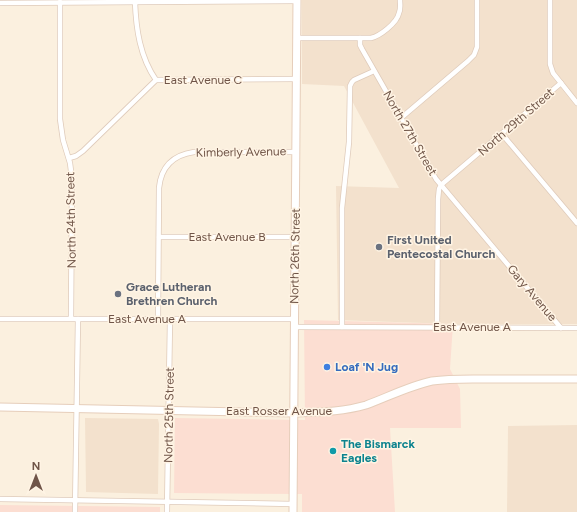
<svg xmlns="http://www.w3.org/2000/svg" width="577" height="512" viewBox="0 0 577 512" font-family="Figtree,sans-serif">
<rect width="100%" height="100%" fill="#fbf0df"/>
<g fill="#f3e1cd">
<polygon points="302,0 577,0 577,324 453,324 338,320 336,186 399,188 344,86 302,84"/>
<polygon points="85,418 158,419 159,424 158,494 86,492"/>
<polygon points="577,425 577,512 507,512 508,426"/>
</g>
<g fill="#fcded2">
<polygon points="304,320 453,324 450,369 460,389 461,428 390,428 395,512 302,512 302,494 174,493 175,418 305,420"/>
<polygon points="0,505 160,507 160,512 0,512"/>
</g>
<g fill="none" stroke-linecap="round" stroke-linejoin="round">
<defs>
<g id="street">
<polyline points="550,0 550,64 553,73 577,103"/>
<polyline points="60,2 60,119 63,140 70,163 72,179 71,318"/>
<path d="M135,2C136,29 140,57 156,80"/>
<polyline points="0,3 297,1"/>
<path d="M297,38H371C380,36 397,23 399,13C401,9 400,4 400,0"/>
<polyline points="360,38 360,45 362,49 436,179 561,328"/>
<polyline points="401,118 468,61 474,55 477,47 477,0"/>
<polyline points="502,134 577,223"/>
<polyline points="69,158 76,156 83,151 156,80 297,79"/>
<polyline points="159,237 295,237"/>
<path d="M158,318L159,188C161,167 173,155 194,152H296"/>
<polyline points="0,319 294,319"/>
<polyline points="294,327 577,328"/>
<polyline points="342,327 342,208 349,142 350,86 352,82 354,80 374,71"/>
<polyline points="437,327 438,199 439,189 441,185 561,83"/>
<polyline points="0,499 293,504"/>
<polyline points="75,512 78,319"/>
<polyline points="167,512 170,319"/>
</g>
<g id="secondary">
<path d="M0,407L294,413C319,412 342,412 366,405C388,397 409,386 432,381C452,378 472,379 492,379C520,379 549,379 577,379"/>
<polyline points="293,512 297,0"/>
</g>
</defs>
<use href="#street" stroke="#dfcbbb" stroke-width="6"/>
<use href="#secondary" stroke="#e6cebb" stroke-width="9"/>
<use href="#street" stroke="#fff" stroke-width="4.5"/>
<use href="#secondary" stroke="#fff" stroke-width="7"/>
</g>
<g fill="#6b7280" stroke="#fff4e4" stroke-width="1.5">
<circle cx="379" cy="247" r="4"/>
<circle cx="118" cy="294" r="4"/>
</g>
<circle fill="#3f7fe0" stroke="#fff4e4" stroke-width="1.5" cx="327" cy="367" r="4"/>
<circle fill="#0f9aa8" stroke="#fff4e4" stroke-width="1.5" cx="333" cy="451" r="4"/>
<g text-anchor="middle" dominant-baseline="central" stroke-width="3" stroke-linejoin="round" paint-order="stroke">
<g font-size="12" fill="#705548" stroke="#fff4e4">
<text x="203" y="80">East Avenue C</text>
<text transform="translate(516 122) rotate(-41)">North 29th Street</text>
<text transform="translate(410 133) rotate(60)">North 27th Street</text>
<text transform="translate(241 152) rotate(-1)">Kimberly Avenue</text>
<text transform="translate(71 220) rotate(-91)">North 24th Street</text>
<text x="227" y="237">East Avenue B</text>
<text transform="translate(295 256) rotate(-89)">North 26th Street</text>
<text transform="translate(532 293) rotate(50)">Gary Avenue</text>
<text x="147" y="319">East Avenue A</text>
<text x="472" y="327">East Avenue A</text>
<text x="279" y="411">East Rosser Avenue</text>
<text transform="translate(169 415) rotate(-89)">North 25th Street</text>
</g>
<g font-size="12" font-weight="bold" fill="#5b616d" stroke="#fff4e4" text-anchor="start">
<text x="387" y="240">First United<tspan x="387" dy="14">Pentecostal Church</tspan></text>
<text x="126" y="287">Grace Lutheran<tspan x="126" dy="14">Brethren Church</tspan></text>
</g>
<g font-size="12" font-weight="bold" fill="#366cbe" stroke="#fff4e4" text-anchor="start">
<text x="335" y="367">Loaf 'N Jug</text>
</g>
<g font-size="12" font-weight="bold" fill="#0d838f" stroke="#fff4e4" text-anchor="start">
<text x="341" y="444">The Bismarck<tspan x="341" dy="14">Eagles</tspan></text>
</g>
</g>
<g transform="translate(36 476)" stroke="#fff4e4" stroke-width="3" paint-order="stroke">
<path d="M0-3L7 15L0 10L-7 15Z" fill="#705548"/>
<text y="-6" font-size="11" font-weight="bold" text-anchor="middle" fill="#705548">N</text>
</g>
</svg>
